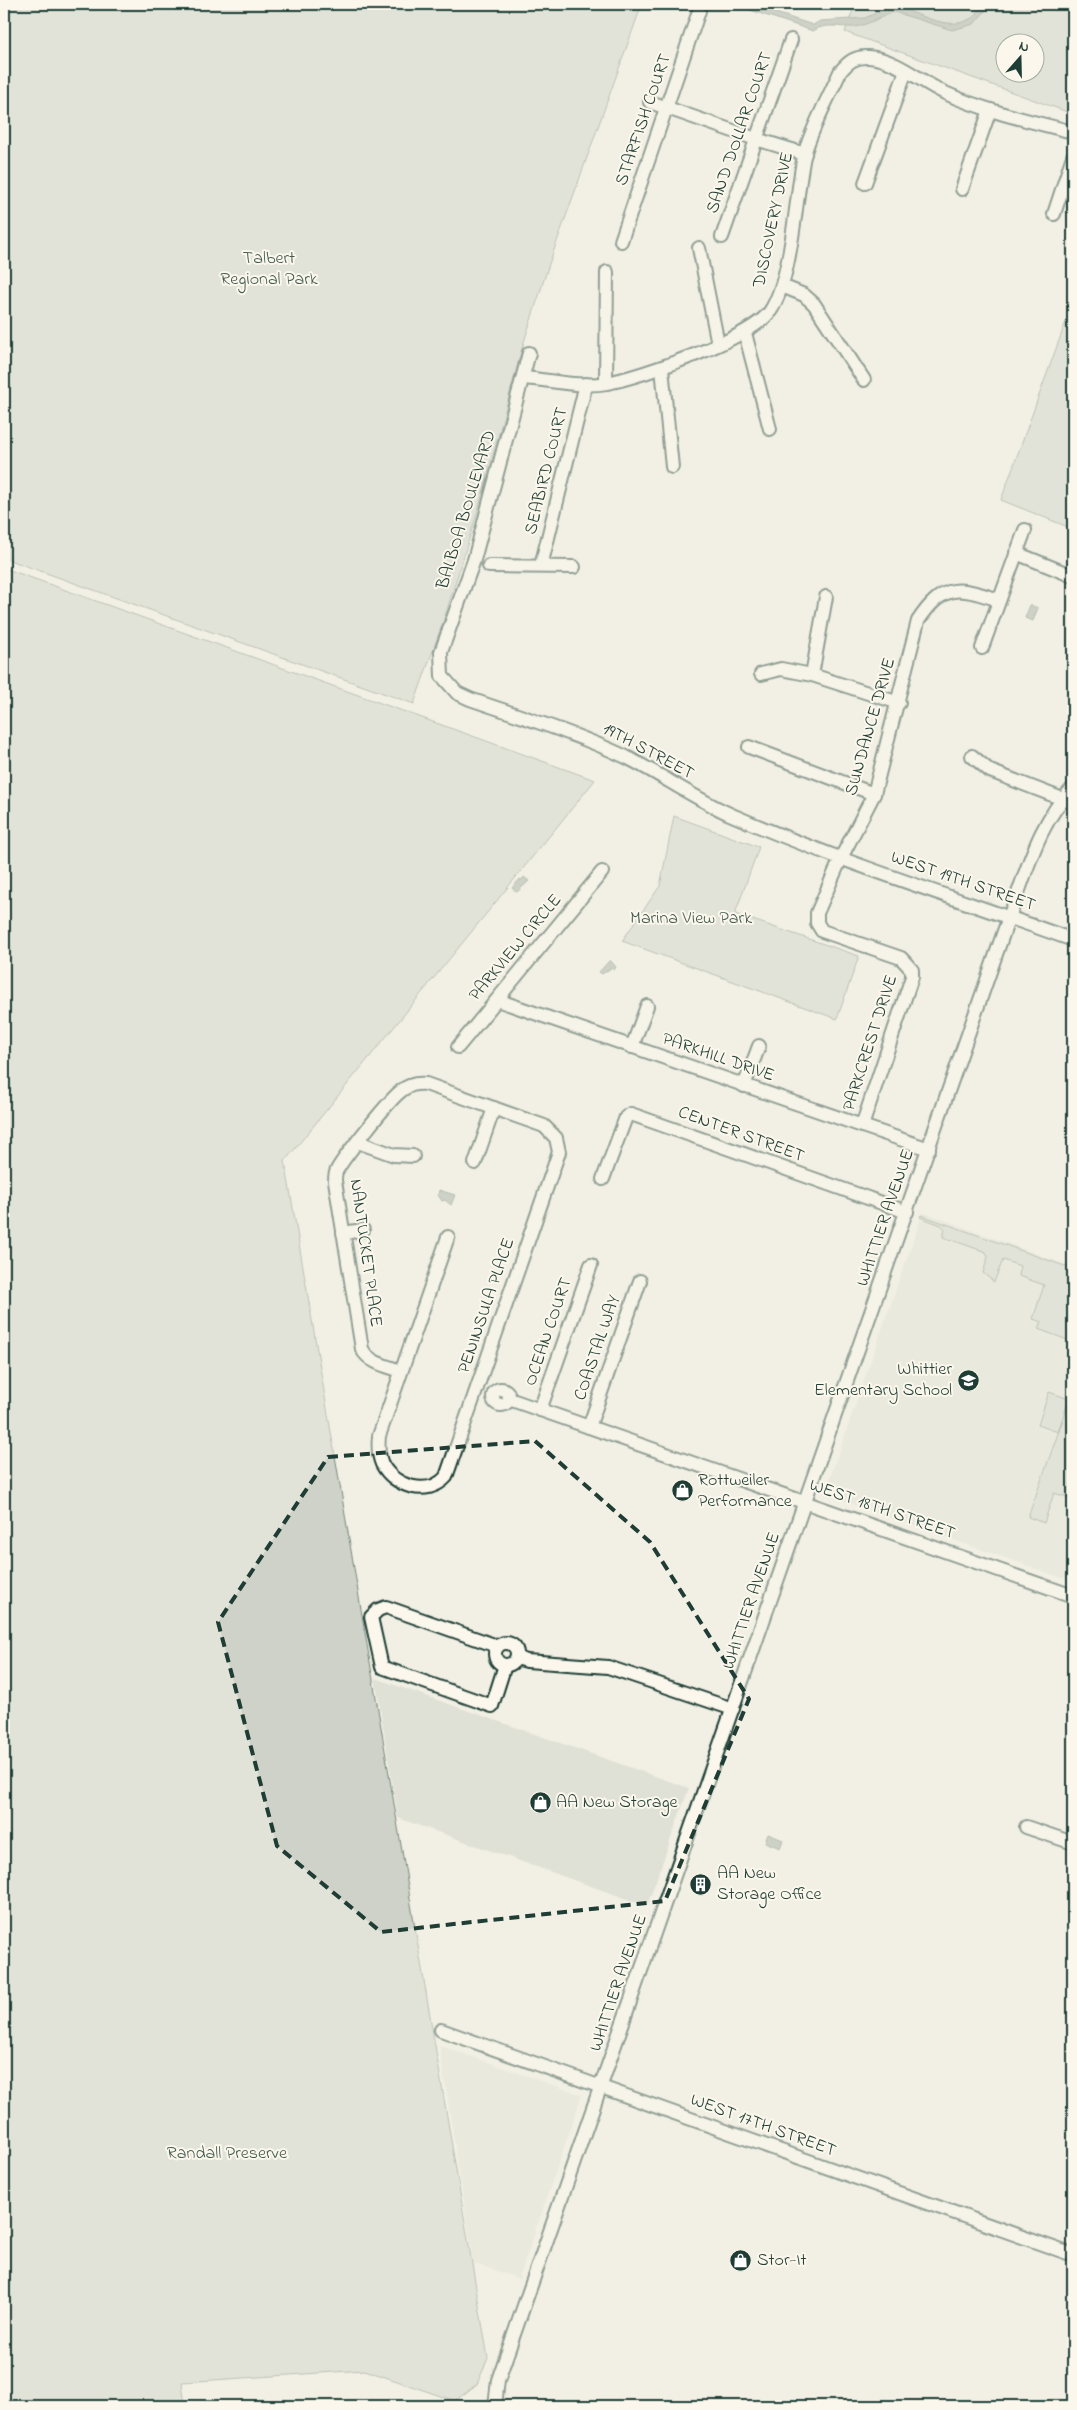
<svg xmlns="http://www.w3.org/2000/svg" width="1077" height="2410" viewBox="0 0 1077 2410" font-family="'Indie Flower',sans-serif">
<rect width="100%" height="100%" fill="#f2f0e5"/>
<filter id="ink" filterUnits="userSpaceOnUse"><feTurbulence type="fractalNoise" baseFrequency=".02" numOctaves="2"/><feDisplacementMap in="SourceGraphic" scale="10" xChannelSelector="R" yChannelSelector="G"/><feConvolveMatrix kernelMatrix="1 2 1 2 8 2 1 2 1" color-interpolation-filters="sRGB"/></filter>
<g filter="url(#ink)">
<g fill="#e0e1d6">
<polygon points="923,1212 1073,1267 1073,1582 824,1494"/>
<polygon points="375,1678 689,1788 647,1906 398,1818"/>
<polygon points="439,2045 582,2095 519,2279 473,2263"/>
</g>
<g fill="#cfd2c8" stroke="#77887e" fill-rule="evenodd">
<polygon points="4,4 642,4 550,261 522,348 479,507 444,619 414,704 4,558"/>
<path d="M855,4H1073V114L845,32ZM1004,42H1034V72H1004Z"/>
<polygon points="1073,302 1073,529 1001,500"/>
<polygon points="4,568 595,780 285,1161 488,2358 477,2384 455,2401 365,2370 182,2382 185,2406 4,2406"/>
<polygon points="674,816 759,847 735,914 859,956 837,1019 622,941 660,886"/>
<polygon points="921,1215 1073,1269 1073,1342 1038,1329 1042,1322 1033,1319 1044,1285 1019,1276 1020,1266 1003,1260 994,1282 983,1273 988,1257 986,1252 943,1237 945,1229 941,1225 920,1217"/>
<polygon points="1049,1392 1069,1399 1058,1432 1038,1425"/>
<polygon points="1073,1392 1073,1499 1054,1493 1044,1523 1028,1517"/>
</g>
<g fill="#a2aba1" stroke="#6e7f75">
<path d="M732,4H748L813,25L820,21L865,18L894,5C921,15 965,41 983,4H991L974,24L952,30L894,12C881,16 869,25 854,27C839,28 827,22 813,31Z"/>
<polygon points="1030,605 1038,608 1033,621 1025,618"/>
<polygon points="524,877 529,881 517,892 512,888 520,879 522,880"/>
<polygon points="610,960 616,967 614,970 611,968 602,974 599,972"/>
<polygon points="439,1190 455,1195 451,1205 445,1200 442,1201 438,1195"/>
<polygon points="768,1834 783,1840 780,1848 765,1842"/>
</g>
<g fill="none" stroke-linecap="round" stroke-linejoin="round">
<defs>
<g id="minor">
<polyline points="650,102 756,139 805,154"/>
<polyline points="865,183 906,71"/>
<polyline points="962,189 990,110"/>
<polyline points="1054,214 1073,156"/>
<polyline points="722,237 791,40"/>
<polyline points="621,241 699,11"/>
<polyline points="699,248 718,344"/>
<polyline points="782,286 804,295 814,304 864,380"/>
<polyline points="745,333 770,429"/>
<path d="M529,353L474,560L441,652L442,676L457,693L470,699C522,717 575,733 626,757C662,775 695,799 732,815C843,863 959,899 1073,940"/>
<polyline points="662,368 672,467"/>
<path d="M524,378C550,380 581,388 607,383C640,377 754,338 771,310C793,274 795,199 804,156C809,133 830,95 840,72C848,62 855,56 869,57C896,59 921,82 945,93C985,111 1030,121 1073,132"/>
<polyline points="606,383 607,272"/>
<polyline points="1016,553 1073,576"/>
<polyline points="489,566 574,567"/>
<polyline points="541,566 586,384"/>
<polyline points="982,648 1025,530"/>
<polyline points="761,674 781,669 812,675 899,703"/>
<polyline points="812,675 826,597"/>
<polyline points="749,747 874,794"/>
<polyline points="972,756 990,771 1073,803"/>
<polyline points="497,1000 929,1149"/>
<polyline points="458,1047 602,872"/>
<polyline points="632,1047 647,1006"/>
<polyline points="744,1086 759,1046"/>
<path d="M862,1126L912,977V970L901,958L822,931L817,923V913L841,858L874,794L918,621C944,582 959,587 999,600"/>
<polyline points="358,1142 394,1155 413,1156"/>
<polyline points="475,1163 494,1108"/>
<polyline points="603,1179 626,1117 631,1114 907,1212"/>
<polyline points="343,1233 363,1230"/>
<path d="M401,1371C387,1366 369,1363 362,1349L335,1181C335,1177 335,1173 337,1170C344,1157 390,1099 401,1091C408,1085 417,1083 426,1084L544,1126L556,1138L559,1152L446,1477C428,1497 394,1487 382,1464C378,1455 378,1446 379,1436L448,1237"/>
<circle cx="501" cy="1397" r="8"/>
<polyline points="509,1399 1073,1596"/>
<polyline points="540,1410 591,1265"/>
<polyline points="589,1427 640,1281"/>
<circle cx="506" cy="1654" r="11"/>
<polyline points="497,1646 386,1607 378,1610 371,1617 382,1667 492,1706 505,1665"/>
<polyline points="516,1658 527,1661 608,1667 733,1709"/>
<polyline points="1026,1827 1073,1843"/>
<polyline points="441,2030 1073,2255"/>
<path d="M495,2406L498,2380L1009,917C1027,872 1038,822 1073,788"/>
</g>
</defs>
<use href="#minor" stroke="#1f3d34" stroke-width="16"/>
<use href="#minor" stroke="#fbf7ec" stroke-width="12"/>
</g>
</g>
<path d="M0 0H1077V2410H0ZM535,1441L650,1542L749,1699L665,1901L381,1932L277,1846L218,1622L328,1457Z" fill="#f2f0e5" fill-opacity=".55" fill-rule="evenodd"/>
<path fill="none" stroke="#1f3d34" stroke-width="4" stroke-dasharray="10 6" stroke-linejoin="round" d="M535,1441L650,1542L749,1699L665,1901L381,1932L277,1846L218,1622L328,1457Z"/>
<defs>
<symbol id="school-disc" viewBox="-11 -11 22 22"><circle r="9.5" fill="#1f3d34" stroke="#fbf7ec"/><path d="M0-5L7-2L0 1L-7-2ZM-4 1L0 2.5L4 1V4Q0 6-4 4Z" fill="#fff"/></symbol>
<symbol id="shop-disc" viewBox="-11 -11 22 22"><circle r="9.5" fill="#1f3d34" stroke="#fbf7ec"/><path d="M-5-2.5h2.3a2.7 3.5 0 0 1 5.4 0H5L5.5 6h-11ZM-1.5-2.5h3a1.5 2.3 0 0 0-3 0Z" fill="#fff"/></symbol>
<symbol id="building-disc" viewBox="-11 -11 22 22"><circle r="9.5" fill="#1f3d34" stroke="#fbf7ec"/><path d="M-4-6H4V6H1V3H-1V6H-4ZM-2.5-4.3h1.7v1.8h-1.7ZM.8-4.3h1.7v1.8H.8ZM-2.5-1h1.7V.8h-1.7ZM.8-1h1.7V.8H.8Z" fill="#fff"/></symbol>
</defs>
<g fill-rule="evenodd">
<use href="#school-disc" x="956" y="1368" width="25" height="25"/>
<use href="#shop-disc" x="670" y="1478" width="25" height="25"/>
<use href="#shop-disc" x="528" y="1790" width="25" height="25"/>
<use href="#building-disc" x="688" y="1872" width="25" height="25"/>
<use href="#shop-disc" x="728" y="2248" width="25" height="25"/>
</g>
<g text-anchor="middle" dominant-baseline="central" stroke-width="4" stroke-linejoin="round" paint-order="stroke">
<g font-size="18" fill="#1f3d34" stroke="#fbf7ec">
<text transform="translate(644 120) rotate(-71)">STARFISH COURT</text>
<text transform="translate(740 133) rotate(-71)">SAND DOLLAR COURT</text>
<text transform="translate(774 220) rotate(-78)">DISCOVERY DRIVE</text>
<text transform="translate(547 471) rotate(-76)">SEABIRD COURT</text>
<text transform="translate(467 510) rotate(-73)">BALBOA BOULEVARD</text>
<text transform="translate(871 727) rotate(-74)">SUNDANCE DRIVE</text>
<text transform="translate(648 752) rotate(28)">19TH STREET</text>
<text transform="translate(963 882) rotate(19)">WEST 19TH STREET</text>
<text transform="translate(516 948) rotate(-50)">PARKVIEW CIRCLE</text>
<text transform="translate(871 1043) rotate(-72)">PARKCREST DRIVE</text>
<text transform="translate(718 1058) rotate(19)">PARKHILL DRIVE</text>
<text transform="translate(741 1135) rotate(20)">CENTER STREET</text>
<text transform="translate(886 1218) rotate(-71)">WHITTIER AVENUE</text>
<text transform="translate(365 1253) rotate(82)">NANTUCKET PLACE</text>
<text transform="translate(487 1306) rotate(-71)">PENINSULA PLACE</text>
<text transform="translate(549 1332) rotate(-71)">OCEAN COURT</text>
<text transform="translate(598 1348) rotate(-71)">COASTAL WAY</text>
<text transform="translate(882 1510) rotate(19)">WEST 18TH STREET</text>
<text transform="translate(752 1601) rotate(-71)">WHITTIER AVENUE</text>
<text transform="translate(619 1983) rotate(-71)">WHITTIER AVENUE</text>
<text transform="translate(763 2126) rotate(20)">WEST 17TH STREET</text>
</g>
<g font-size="18" fill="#425b52" stroke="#fbf7ec">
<text x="269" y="259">Talbert<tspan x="269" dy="21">Regional Park</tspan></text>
<text x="691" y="919">Marina View Park</text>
<text x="227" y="2154">Randall Preserve</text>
</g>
<g font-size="18" fill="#1f3d34" stroke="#fbf7ec" text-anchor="start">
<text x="952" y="1370" text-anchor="end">Whittier<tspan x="952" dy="21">Elementary School</tspan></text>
<text x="698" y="1481">Rottweiler<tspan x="698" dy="21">Performance</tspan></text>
<text x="556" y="1803">AA New Storage</text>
<text x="717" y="1874">AA New<tspan x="717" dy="21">Storage Office</tspan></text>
<text x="757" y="2261">Stor-It</text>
</g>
</g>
<rect width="1077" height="2410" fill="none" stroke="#fbf7ec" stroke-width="20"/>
<rect x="10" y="10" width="1057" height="2390" fill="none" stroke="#1f3d34" stroke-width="2" filter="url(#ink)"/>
<g transform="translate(1020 58) rotate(20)"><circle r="24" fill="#fbf7ec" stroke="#a3ada2"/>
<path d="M0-4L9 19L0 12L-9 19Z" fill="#1f3d34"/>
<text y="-8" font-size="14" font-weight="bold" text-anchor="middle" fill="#1f3d34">N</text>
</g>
</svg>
